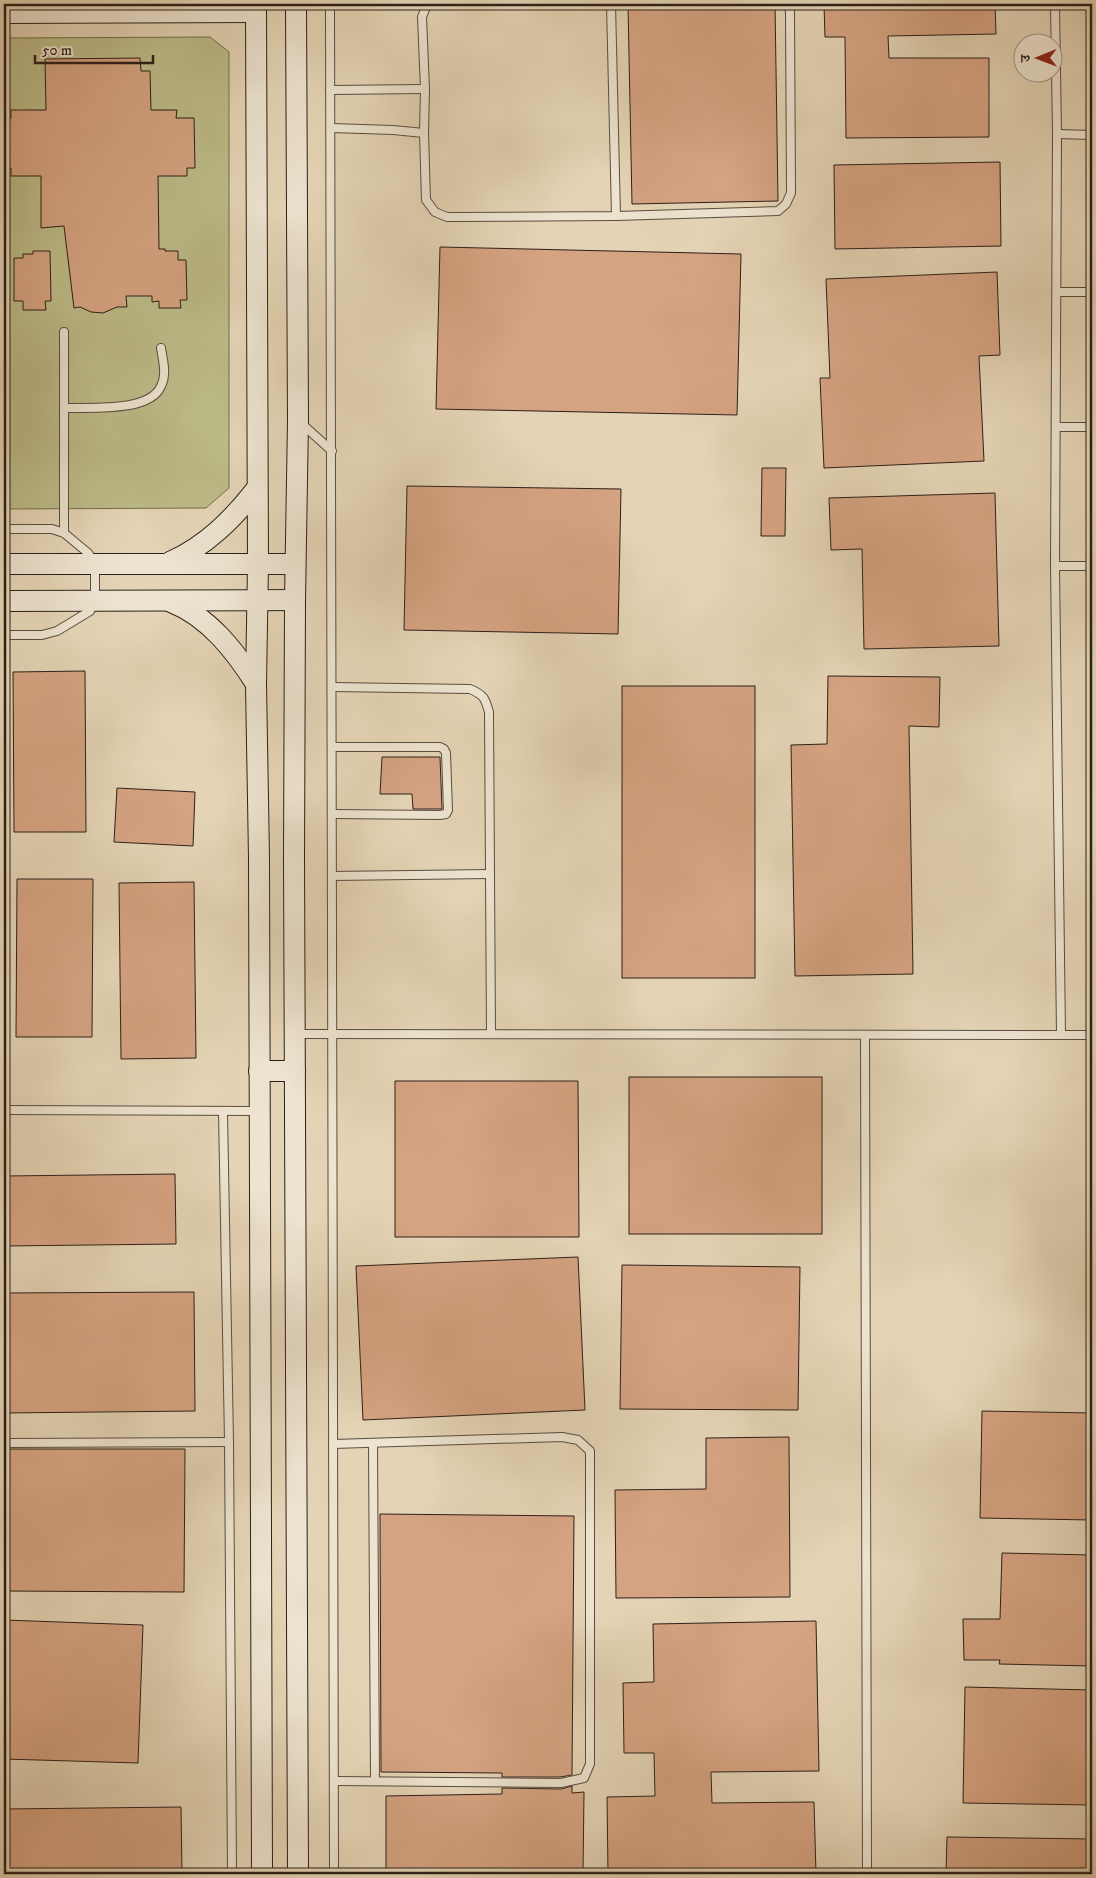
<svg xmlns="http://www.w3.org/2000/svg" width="1096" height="1878" viewBox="0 0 1096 1878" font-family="'IM FELL DW Pica','Noto Serif Devanagari',serif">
<rect width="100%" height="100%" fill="#e4d4b5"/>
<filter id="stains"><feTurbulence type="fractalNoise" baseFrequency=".004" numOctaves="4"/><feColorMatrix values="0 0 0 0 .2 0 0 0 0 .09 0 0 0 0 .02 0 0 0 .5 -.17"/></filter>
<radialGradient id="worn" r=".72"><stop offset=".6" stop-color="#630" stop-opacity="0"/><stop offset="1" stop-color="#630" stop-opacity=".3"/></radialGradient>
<polygon fill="#bcbb88" stroke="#746e50" points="210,37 229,52 229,488 206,508 4,509 4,38"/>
<g fill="#d6a382" stroke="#2b2019">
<polygon points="775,4 778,201 632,204 628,5"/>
<polygon points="824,4 995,4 996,34 888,36 889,58 989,58 989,137 846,138 845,37 825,37"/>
<polygon points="140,58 141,71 150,71 151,110 177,110 176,118 194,118 195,168 187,168 187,176 158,176 159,249 165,249 165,251 178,251 178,260 186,260 187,300 180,300 181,308 159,308 159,301 152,302 152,296 126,296 127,307 117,307 103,313 91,312 80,307 74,308 64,226 41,228 41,176 11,176 11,168 4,168 4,119 11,118 11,110 46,110 45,59"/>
<polygon points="1000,162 1001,246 835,249 834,165"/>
<polygon points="440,247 741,254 737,415 436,409"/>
<polygon points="33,251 50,251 51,301 45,301 46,310 23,310 23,301 14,301 14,258 23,258 23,254 33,254"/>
<polygon points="997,272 1000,355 979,356 984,461 824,468 820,378 830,378 826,279"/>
<polygon points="762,468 786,468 785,536 761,536"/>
<polygon points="407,486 621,489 618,634 404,630"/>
<polygon points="995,493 999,646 864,649 862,549 831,550 829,498"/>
<polygon points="85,671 86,832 14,832 13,672"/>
<polygon points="828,676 940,677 939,727 909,726 913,974 795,976 791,745 827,744"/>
<rect x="622" y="686" width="133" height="292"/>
<polygon points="382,757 440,757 442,809 413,809 412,794 380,794"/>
<polygon points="117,788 195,792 193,846 114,842"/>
<polygon points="17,879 93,879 92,1037 16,1037"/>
<polygon points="194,882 196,1058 121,1059 119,883"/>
<rect x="629" y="1077" width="193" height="157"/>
<polygon points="395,1081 578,1081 579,1237 395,1237"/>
<polygon points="175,1174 176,1244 5,1246 5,1176"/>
<polygon points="578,1257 585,1410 363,1420 356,1266"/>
<polygon points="622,1265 800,1267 798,1410 620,1409"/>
<polygon points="194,1292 195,1411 4,1413 4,1293"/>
<polygon points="982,1411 1092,1413 1092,1520 980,1518"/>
<polygon points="789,1437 790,1597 616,1598 615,1490 706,1489 706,1438"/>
<polygon points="5,1449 185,1449 184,1592 4,1591"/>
<polygon points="380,1514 574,1516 572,1775 560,1777 502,1777 502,1773 381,1772"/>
<polygon points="1002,1553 1092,1555 1092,1666 999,1664 1000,1660 964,1660 963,1619 1000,1619"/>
<polygon points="4,1620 143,1625 138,1763 4,1759"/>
<polygon points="816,1621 819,1771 711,1772 712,1803 814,1802 816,1874 608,1874 607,1797 655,1796 654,1753 624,1753 623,1683 654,1682 653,1624"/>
<polygon points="965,1687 1092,1690 1092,1805 963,1803"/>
<polygon points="572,1786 572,1793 584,1792 583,1874 386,1874 386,1796 502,1794 502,1788 561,1789"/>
<polygon points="181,1807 182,1874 5,1874 4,1809"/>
<polygon points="947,1837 1092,1839 1092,1874 946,1874"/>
</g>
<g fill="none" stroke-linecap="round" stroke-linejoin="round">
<defs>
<g id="lane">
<polyline points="330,4 334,1874"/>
<polyline points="427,4 422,17 425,89 424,133 426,200 435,212 447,217 616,216 778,211 786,204 791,193 790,12 788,4"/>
<polyline points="611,4 616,216"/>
<polyline points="1055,4 1057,134 1055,566 1061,1034"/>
<polyline points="330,90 425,89"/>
<polyline points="331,128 393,130 424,133"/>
<polyline points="1057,134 1092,135"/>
<polyline points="1057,292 1092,292"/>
<polyline points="64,332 64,533"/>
<path d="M64,408C88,407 150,413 161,386C167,374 163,361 161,348"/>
<polyline points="302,424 332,451"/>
<polyline points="1056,427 1092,427"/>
<polyline points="4,529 52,529 64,533 88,553 95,563 95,601 90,611 57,631 42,635 4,635"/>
<polyline points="1055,566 1092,566"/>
<path d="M332,687L470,689C484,695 485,698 489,712L491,1034"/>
<polyline points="332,747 440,747 444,749 446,753 448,810 446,814 440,815 332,814"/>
<polyline points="332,876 490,874"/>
<polyline points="295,1034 1092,1035"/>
<polyline points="865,1035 867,1874"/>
<polyline points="4,1110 259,1111"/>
<polyline points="223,1112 229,1442 232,1874"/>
<polyline points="4,1443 229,1442"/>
<polyline points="373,1443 375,1781"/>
<polyline points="333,1444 562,1437 578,1440 590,1451 590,1764 584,1778 561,1783 334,1781"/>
</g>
<g id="secondary">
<polyline points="256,4 258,565 256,684 259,857 262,1874"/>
<polyline points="296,4 298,421 295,600 294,858 298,1874"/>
<polyline points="4,13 256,12"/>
<path d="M170,562C206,546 233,519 257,488"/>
<polyline points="4,564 295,564"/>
<polyline points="4,601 295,600"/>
<path d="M171,602C209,617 235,651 256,684"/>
<polyline points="259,1071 295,1071"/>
</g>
</defs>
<use href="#lane" stroke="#594d40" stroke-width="10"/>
<use href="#secondary" stroke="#2b2019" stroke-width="22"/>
<use href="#lane" stroke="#ede3cf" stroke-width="8"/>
<use href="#secondary" stroke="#ede3cf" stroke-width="20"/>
</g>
<rect width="1096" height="1878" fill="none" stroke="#e4d4b5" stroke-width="20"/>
<rect x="5" y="5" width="1086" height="1868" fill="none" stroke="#2b2019" stroke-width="2.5"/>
<rect x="10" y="10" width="1076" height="1858" fill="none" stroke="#2b2019"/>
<g transform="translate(1038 58) rotate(269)"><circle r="24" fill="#ede3cf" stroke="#9f9586"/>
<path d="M0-4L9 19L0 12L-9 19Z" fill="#8f2418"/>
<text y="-8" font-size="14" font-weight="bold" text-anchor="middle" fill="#2b2019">उ</text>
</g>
<path d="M35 55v8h118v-8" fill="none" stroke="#2b2019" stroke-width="2.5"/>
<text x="42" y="55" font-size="15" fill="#2b2019" stroke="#ede3cf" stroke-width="4" paint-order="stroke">50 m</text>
<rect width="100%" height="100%" filter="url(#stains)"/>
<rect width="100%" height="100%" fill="url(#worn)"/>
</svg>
